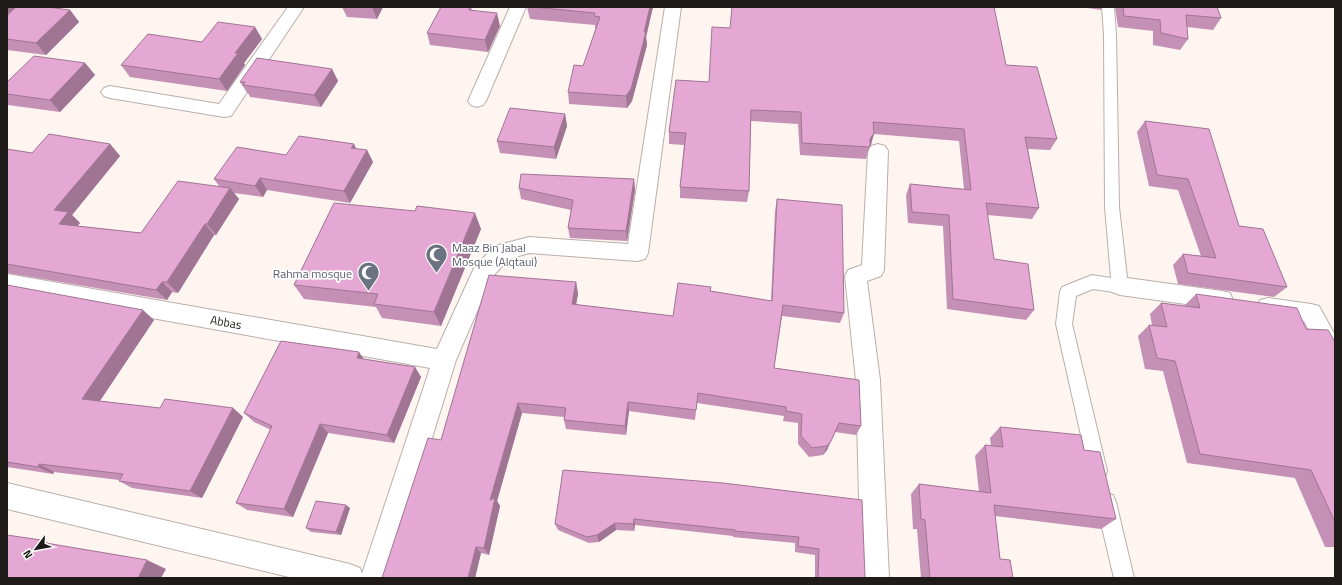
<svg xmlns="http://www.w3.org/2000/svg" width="1342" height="585" viewBox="0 0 1342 585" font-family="'Titillium Web',sans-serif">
<rect width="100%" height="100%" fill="#fef4f0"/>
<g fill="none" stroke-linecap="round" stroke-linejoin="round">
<defs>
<g id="service">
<polygon points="1102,7 1114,7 1116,35 1119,207 1128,286 1126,291 1120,293 1093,289 1076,296 1072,324 1107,471 1105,477 1098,480 1091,477 1089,471 1056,324 1060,292 1062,287 1092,275 1111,278 1105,207 1104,35"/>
<polygon points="1106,493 1113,495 1116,502 1134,578 1114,578 1096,502 1099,495"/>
</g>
<g id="minor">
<polygon points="288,7 304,7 231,116 224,117 110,98 104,96 101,92 104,88 110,86 219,104"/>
<polygon points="510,7 526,7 486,101 483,105 477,107 471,105 468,101"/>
<polygon points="665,7 681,7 648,253 645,259 637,261 529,253 509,259 492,277 456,360 389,578 293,578 7,509 7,483 350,564 360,568 362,574 430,368 7,292 7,274 437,349 475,266 495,246 529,237 628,244"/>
<polygon points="878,144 885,146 888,151 884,270 881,276 867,281 880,380 889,578 861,578 856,380 845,276 848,270 862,265 868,151 871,146"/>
<polygon points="1120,277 1222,291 1230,293 1233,300 1230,307 1222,309 1120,295 1112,292 1109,286 1112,280"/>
<polygon points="1268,298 1311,304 1319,306 1335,335 1335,367 1327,364 1304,321 1268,316 1260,314 1257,307 1260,300"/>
</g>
</defs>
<use href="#service" stroke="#baafab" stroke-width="2"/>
<use href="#minor" stroke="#baafab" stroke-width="2"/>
<use href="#service" fill="#fff" fill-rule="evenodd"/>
<use href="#minor" fill="#fff" fill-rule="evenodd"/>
</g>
<g fill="#c590b5">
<polygon points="342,7 383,7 377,19 347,17"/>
<polygon points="441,7 471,7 472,10 500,26 488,52 430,45 427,33"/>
<polygon points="527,7 653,7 646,37 647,45 632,101 627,108 569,104 568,92 583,66 596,28 595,28 595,25 530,19"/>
<polygon points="1081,7 1102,7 1101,10"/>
<polygon points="1115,7 1217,7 1221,18 1213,30 1187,27 1188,39 1180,50 1153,45 1153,31 1118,27"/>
<polygon points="70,10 79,22 46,55 7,50 7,16"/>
<polygon points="255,27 262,39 244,63 245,65 227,91 130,77 121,65"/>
<polygon points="85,63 95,75 60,112 8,105 7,104 7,82"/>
<polygon points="1006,65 1057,139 1050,150 1028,149 1039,208 1032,219 987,215 994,259 1034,310 1026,320 947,309 943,226 908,223 906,195 910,184 964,189 959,141 874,134 866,159 800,155 798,124 751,121 749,191 747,202 680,198 680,187 684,145 669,144 669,132 709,82"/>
<polygon points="332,69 338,81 321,107 250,97 249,94 248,94 240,82"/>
<polygon points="565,114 567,126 556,159 500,153 497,141"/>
<polygon points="1145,121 1239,226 1287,287 1274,297 1178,284 1173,265 1183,254 1201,256 1178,190 1149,186 1137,132"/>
<polygon points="110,144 120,156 72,215 80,223 77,226 141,233 219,186 214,179 286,155 354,144 356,149 367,150 373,162 350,203 267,190 263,197 234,193 239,199 216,235 214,235 178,293 172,292 167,300 7,273 7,149 32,153"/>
<polygon points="634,179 635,190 627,241 570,238 568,228 571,210 521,199 519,188"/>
<polygon points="777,199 844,313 840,323 782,316 774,368 861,426 856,435 835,432 827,450 823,455 809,457 798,444 798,423 783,421 784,416 697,403 695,420 629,411 626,435 566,429 564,420 564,417 522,413 497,501 500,506 489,555 481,553 475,578 441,440 576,282 578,294 576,305 673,316 710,291 771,301 775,211"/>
<polygon points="415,211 481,229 441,326 382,318 376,307 304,299 294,285"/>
<polygon points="7,285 154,320 100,401 160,408 233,408 243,417 202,498 132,488 119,481 119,480 54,472 53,474 7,467"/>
<polygon points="1196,294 1306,329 1335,342 1335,547 1325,547 1295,478 1187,463 1163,371 1145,369 1138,336 1149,325 1152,325 1150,314 1161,303 1184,306"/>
<polygon points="364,359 415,367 421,377 394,443 328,433 293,517 247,510 236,503 271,430 254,422 244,413"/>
<polygon points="1000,427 1084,450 1116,519 1101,529 995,516 1000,559 1013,578 921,578 917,529 913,529 911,494 919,484 979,492 975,456 985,445 991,446 990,438"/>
<polygon points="723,483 865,578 815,578 815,555 795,552 795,543 733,537 733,536 635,525 634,531 616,530 599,542 589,543 558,530 555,524"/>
<polygon points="350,508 341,535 311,532 306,528"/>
</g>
<g fill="#a07594">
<polygon points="7,7 16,7 7,15"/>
<polygon points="372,7 383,7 377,19"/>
<polygon points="650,7 653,7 646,37 647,45 632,101 627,108 626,96 644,32"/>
<polygon points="70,10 79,22 46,55 36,43"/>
<polygon points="497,13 500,26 488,52 485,40"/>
<polygon points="255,27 262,39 244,63 245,65 227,91 219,79 235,53"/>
<polygon points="85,63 95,75 60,112 50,100"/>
<polygon points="332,69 338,81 321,107 314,95"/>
<polygon points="565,114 567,126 556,159 554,147"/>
<polygon points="874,133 871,145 869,147 870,139"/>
<polygon points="110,144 120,156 72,215 80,223 70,235 59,224 54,210"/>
<polygon points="354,144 359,155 351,148"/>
<polygon points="367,150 373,162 350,203 344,191"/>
<polygon points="260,178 267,190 263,197 255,186"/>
<polygon points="634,179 635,190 627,241 626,231"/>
<polygon points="230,188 239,199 216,235 207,224"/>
<polygon points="475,213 481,229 441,326 434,312"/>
<polygon points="205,224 214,235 178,293 167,282"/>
<polygon points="162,282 172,292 167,300 156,290"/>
<polygon points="576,282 578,294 574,315 572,304"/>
<polygon points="143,310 154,320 95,408 82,399"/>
<polygon points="359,352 366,362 357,358"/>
<polygon points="415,367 421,377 394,443 387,435"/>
<polygon points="628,402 629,411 626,435 625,426"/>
<polygon points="518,403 522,413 497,501 500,506 489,555 484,548 490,500"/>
<polygon points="233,408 243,417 202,498 190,491"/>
<polygon points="320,424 328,433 293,517 284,509"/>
<polygon points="831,441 827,450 823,455 827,446"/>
<polygon points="39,464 54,472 53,474 38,467"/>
<polygon points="346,505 350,508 341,535 336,532"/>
<polygon points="634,519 635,525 634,531 633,524"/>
<polygon points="615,523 616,530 599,542 597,535"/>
<polygon points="41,540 63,549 40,542"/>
<polygon points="476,547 481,553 475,578 468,578"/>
<polygon points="147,560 166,569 161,578 138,578"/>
</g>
<g fill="#e5a7d3" stroke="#a07594">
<polygon points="16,7 47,7 70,10 36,43 7,39 7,16"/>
<polygon points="441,7 470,7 469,10 497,13 485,40 427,33"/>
<polygon points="533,7 650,7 644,32 646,32 631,89 626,96 568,92 574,65 583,66 600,17 594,16 595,13"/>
<polygon points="732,7 994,7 1006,65 1037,67 1057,139 1025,137 1039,208 986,203 994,259 1028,264 1034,310 953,299 949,215 912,212 910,184 971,190 964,129 873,122 874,133 870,139 870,147 802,143 801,112 751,110 749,191 680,187 686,133 669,132 676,80 709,82 712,27 730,28"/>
<polygon points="1123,7 1217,7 1221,18 1186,15 1188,39 1161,33 1160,20 1124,16"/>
<polygon points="218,22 255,27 235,53 238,53 219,79 121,65 148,34 202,42"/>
<polygon points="34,56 85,63 50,100 7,94 7,82"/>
<polygon points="257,58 332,69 314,95 243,85 245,82 240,82"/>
<polygon points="510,108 565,114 554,147 497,141"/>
<polygon points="1145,121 1209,129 1239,226 1263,229 1287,287 1188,273 1183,254 1216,258 1188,179 1157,175"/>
<polygon points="49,134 110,144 54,210 68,212 59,224 141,233 178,181 230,188 207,224 205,224 167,282 162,282 156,290 7,264 7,149 32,153"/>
<polygon points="299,136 354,144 351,148 367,150 344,191 260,178 255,186 214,179 237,147 286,155"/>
<polygon points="521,174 634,179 626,231 568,228 573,200 519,188"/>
<polygon points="777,199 842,205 844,313 783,305 774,368 859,380 861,426 839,423 831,441 827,446 812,448 801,436 802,414 786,411 786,407 698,393 696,410 628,402 625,426 564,420 566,408 518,403 490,500 495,498 484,548 476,547 468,578 382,578 428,438 441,440 489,275 576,282 572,304 673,316 678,283 711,287 710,291 772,301"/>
<polygon points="334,203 415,211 417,206 475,213 434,312 374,304 378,294 294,285"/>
<polygon points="7,285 143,310 82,399 160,408 165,399 233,408 190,491 119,481 123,474 39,464 38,467 7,462"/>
<polygon points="1196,294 1297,308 1306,329 1328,330 1335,342 1335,522 1311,470 1200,454 1175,361 1157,358 1149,325 1167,327 1161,303 1200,308"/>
<polygon points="281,341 359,352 357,358 415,367 387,435 320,424 284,509 236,503 272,426 244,413"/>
<polygon points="1000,427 1081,435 1084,450 1100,452 1116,519 994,505 1000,559 1010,560 1013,578 930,578 925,520 921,519 919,484 991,493 985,445 1003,447"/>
<polygon points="563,470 723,483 862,500 865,578 818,578 819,549 798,546 799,537 734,531 735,530 634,519 633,524 615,523 597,535 587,537 555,524"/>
<polygon points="316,501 346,505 336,532 306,528"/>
<polygon points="7,535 41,540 40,542 147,560 138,578 7,578"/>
</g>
<defs>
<symbol id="mosque-pin" viewBox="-11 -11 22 30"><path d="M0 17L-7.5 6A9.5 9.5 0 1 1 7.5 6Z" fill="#6b7280" stroke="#fff"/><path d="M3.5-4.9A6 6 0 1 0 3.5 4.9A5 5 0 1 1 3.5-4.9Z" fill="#fff"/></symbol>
</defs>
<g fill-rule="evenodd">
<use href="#mosque-pin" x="424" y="242" width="25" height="34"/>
<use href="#mosque-pin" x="356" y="260" width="25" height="34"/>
</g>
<g text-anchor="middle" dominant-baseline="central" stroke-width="3.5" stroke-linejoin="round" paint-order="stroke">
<g font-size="12" fill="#5b616d" stroke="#fff" text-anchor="start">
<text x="452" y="247">Maaz Bin Jabal<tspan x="452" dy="14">Mosque (Alqtaui)</tspan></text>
<text x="352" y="273" text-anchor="end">Rahma mosque</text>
</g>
<g font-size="12" fill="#1f1b19" stroke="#fff">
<text transform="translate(226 322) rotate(10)">Abbas</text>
</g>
</g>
<rect width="1342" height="585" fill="none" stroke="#1f1b19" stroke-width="16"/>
<g transform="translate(36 549) rotate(238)" stroke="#ffffff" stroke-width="3" paint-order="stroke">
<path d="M0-3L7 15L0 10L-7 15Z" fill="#1f1b19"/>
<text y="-6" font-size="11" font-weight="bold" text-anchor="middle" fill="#1f1b19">N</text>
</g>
</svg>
